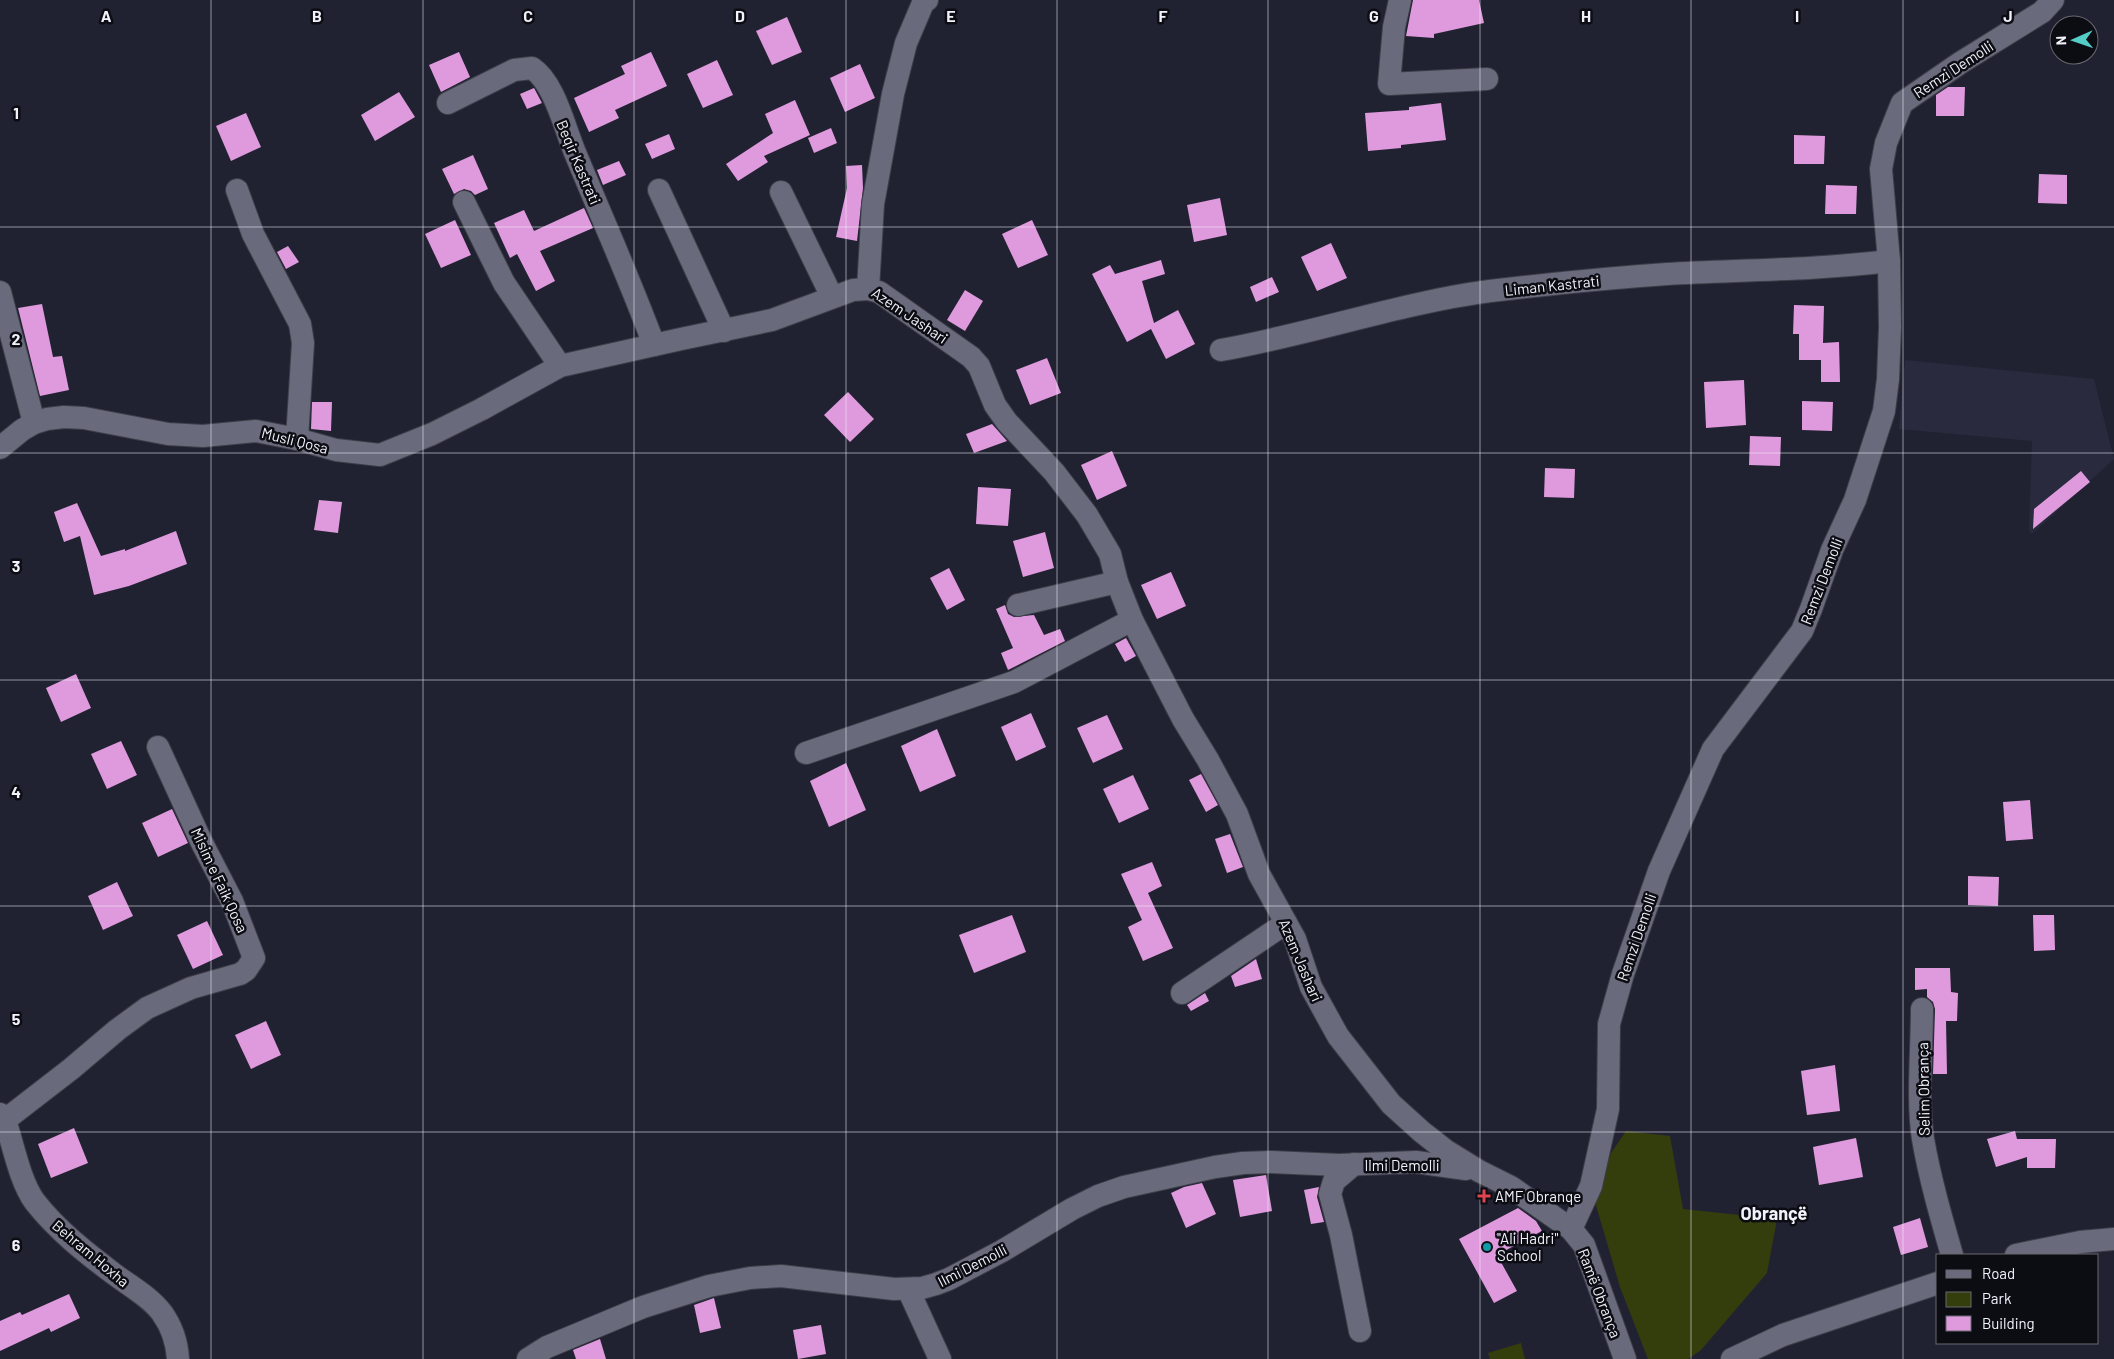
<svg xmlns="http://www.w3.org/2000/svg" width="2114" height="1359" viewBox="0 0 2114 1359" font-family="Barlow,sans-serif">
<rect width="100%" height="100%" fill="#212231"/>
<polygon fill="#292a3e" points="1905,360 2094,379 2114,459 2032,534 2029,531 2032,441 1899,429"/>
<g fill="#343e0c">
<polygon points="1626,1131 1670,1136 1683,1209 1777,1219 1767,1273 1701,1350 1688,1359 1648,1359 1620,1287 1595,1202 1611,1153"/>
<polygon points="1521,1343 1525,1359 1490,1359 1488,1353"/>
</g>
<g fill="#df9add">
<polygon points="1413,0 1479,0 1484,23 1434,34 1434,38 1406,36"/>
<polygon points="787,17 802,52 772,65 756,31"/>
<polygon points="459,52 470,77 441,92 429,65"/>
<polygon points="651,52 667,86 615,110 619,118 589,132 574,98 625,74 621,66"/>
<polygon points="717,60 733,95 703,108 687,74"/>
<polygon points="860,64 875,98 845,112 830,78"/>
<polygon points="1948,87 1965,87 1964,116 1936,116 1936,95"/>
<polygon points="534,88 542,103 527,109 520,94"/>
<polygon points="399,92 415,117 375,141 361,115"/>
<polygon points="795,100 810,135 764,156 768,162 738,181 726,164 773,133 765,114"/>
<polygon points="1441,103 1446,140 1401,145 1401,148 1368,151 1365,113 1409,110 1409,107"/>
<polygon points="246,113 261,147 231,161 216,126"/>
<polygon points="831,128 837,143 814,153 808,138"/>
<polygon points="669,134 675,149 652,159 645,144"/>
<polygon points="1794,135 1825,136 1824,164 1794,164"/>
<polygon points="473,155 488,189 475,195 471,191 464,189 454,194 442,169"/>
<polygon points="619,161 626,175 603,185 597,170"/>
<polygon points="862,165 863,188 857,241 836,237 847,188 846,166"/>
<polygon points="2039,174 2067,175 2067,204 2038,203"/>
<polygon points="1826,185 1857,186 1856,214 1825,214"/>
<polygon points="1220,198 1227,235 1194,242 1187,205"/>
<polygon points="584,208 593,228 540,251 555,281 536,291 517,254 510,258 494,223 524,210 534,231"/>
<polygon points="455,220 471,255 441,268 425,234"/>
<polygon points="1032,220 1048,255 1018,268 1002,234"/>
<polygon points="1331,243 1347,278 1317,291 1301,257"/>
<polygon points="288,246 299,262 286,269 277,252"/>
<polygon points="1161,260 1165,274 1142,281 1154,323 1178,310 1195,344 1166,359 1151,329 1127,342 1092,274 1110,265 1115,274"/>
<polygon points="1272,277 1279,292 1256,302 1250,287"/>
<polygon points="965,290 983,301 965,331 947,320"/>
<polygon points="42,304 53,357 62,356 69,390 40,396 18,308"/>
<polygon points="1794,305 1824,306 1823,343 1839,342 1840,382 1821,382 1821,360 1799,360 1799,334 1793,334"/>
<polygon points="1047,358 1061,393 1030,405 1016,370"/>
<polygon points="1744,380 1746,425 1706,428 1704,382"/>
<polygon points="848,392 874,419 850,442 824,415"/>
<polygon points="1802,401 1833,402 1832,431 1802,430"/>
<polygon points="312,402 332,402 331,431 311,429"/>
<polygon points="992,424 1007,441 974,453 966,434"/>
<polygon points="1750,436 1781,437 1780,466 1749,465"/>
<polygon points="1112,451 1127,486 1097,500 1081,465"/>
<polygon points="1545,468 1575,469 1574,498 1544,497"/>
<polygon points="2081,471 2090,482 2033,529 2034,509"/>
<polygon points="978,487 1011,489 1008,526 976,524"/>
<polygon points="319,500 342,502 338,533 314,530"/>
<polygon points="77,503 101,556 125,549 125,551 176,531 187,564 129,586 94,595 80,536 64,542 54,512"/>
<polygon points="1045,532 1054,568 1023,577 1013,541"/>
<polygon points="949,568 965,600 947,610 930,578"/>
<polygon points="1171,572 1186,606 1157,619 1141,585"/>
<polygon points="1005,605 1008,614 1014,617 1034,615 1044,635 1060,629 1065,641 1008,670 1001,653 1013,648 996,609"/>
<polygon points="1126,638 1136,656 1125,662 1115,644"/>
<polygon points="76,674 91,708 61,722 46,688"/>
<polygon points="1031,713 1046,747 1016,761 1001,727"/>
<polygon points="1107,715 1123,749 1093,763 1077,728"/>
<polygon points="937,729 956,776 920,792 901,746"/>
<polygon points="121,741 137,775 107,789 91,754"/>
<polygon points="846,763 866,810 829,827 810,781"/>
<polygon points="1201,774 1218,805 1206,812 1189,780"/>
<polygon points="1133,775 1149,809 1119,823 1103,789"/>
<polygon points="2030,800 2033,839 2006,841 2003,802"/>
<polygon points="172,809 188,843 158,857 142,823"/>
<polygon points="1230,834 1243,867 1227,873 1215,839"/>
<polygon points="1152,862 1162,886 1148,893 1173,948 1143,961 1128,927 1142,920 1121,874"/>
<polygon points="1968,876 1999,877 1998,906 1968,905"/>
<polygon points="117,882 133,916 103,930 88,896"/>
<polygon points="1012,915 1026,952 974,973 959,935"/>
<polygon points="2033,915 2054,915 2055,950 2034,951"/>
<polygon points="207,921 223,955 193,969 177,935"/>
<polygon points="1256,959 1262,979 1235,987 1231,976"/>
<polygon points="1915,968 1950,968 1951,992 1958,993 1957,1021 1946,1021 1947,1074 1933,1074 1935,1009 1933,1002 1927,997 1927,989 1915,990"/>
<polygon points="1205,993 1209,1001 1191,1011 1187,1005"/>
<polygon points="266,1021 281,1055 251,1069 235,1035"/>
<polygon points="1835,1065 1840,1111 1807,1115 1801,1071"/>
<polygon points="74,1128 88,1163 51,1178 38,1144"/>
<polygon points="2015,1131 2017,1139 2056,1139 2055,1168 2027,1168 2027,1157 1996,1167 1987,1139"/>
<polygon points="1856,1138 1863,1177 1819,1185 1813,1147"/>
<polygon points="1266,1175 1272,1211 1240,1217 1233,1180"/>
<polygon points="1202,1183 1216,1214 1186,1228 1171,1193 1184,1187"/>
<polygon points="1319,1187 1317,1197 1324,1222 1311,1224 1304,1190"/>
<polygon points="1518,1208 1536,1221 1542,1231 1497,1255 1517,1291 1494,1303 1459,1239"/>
<polygon points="1920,1218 1928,1247 1901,1255 1893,1227"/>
<polygon points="69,1294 80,1318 51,1332 49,1328 0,1351 0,1321 20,1312 22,1315"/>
<polygon points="714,1298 721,1328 700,1333 694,1305"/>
<polygon points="821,1325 826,1354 798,1359 793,1330"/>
<polygon points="600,1339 606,1359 576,1359 573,1350"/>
</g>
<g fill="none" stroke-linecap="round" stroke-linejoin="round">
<defs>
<g id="minor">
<polyline points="1400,0 1394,27 1389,84 1487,79"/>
<path d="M448,103L514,70L532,68C555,83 565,130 576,155C602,218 630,280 654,345"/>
<polyline points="237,190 253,234 300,324 303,343 297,439"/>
<polyline points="659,190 724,331"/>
<polyline points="781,192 832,297"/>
<polyline points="464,202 504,283 560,366"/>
<polyline points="868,289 873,204 893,94 906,43 923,3 927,0"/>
<polyline points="0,292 34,423"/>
<path d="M1221,350C1312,334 1399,303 1490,291C1549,284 1608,278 1667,274C1741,270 1815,270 1889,261"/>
<polyline points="0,448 22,430 34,423 47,419 64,417 84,418 168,434 203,436 256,431 297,439 336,450 380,455 432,434 482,409 560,366 681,339 772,320 853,290 868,289 879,292 971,357 979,366 995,405 1007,422 1054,472 1087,515 1110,554 1117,582 1132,620 1183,719 1208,760 1237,814 1259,874 1295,939 1311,987 1338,1036 1391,1104 1422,1132 1445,1150 1479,1171 1511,1187 1571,1229 1584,1245 1625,1359"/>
<polyline points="1018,605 1117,582"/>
<polyline points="806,753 1014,682 1132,620"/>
<polyline points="1182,993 1286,923"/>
<path d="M1922,1009C1922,1049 1917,1100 1923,1139C1930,1179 1941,1217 1952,1255"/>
<path d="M0,1114L5,1120C13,1144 20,1182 35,1202C57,1230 86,1253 114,1274C130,1286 150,1297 162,1313C172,1327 177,1342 178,1359"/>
<polyline points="5,1120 71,1069 117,1030 147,1008 191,988 240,974 246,970 254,958 232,901 202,843 158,747"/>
<polyline points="1354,1164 1334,1181 1330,1194 1341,1235 1360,1331"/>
<polyline points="1571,1229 1591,1186 1608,1109 1609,1024 1623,974 1659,871 1713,749 1802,631 1811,609 1832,550 1855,500 1884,411 1888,379 1890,327 1889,261 1881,169 1886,143 1902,103 1960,63 2042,12 2053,0"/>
<polyline points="2016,1255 2080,1242 2114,1239"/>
<polyline points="908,1289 940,1359"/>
<polyline points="528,1359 547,1347 643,1307 709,1286 750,1278 781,1276 894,1289 922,1288 936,1284 949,1279 1002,1251 1072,1209 1098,1196 1124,1187 1215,1167 1243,1163 1271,1162 1339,1165 1416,1162 1466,1169"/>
<polyline points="1732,1359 1783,1335 1938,1283"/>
</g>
</defs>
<use href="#minor" stroke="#3e3e4a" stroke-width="24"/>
<use href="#minor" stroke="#696b7c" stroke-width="22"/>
</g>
<path fill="none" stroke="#f1f2fc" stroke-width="1" stroke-opacity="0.55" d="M211,0V1359M423,0V1359M634,0V1359M846,0V1359M1057,0V1359M1268,0V1359M1480,0V1359M1691,0V1359M1903,0V1359M0,227H2114M0,453H2114M0,680H2114M0,906H2114M0,1132H2114"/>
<path fill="#e0444e" stroke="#0c0c13" stroke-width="2" d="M1481.5 1188.5h5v5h5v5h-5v5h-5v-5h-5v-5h5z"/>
<circle fill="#0f9aa8" stroke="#0c0c13" stroke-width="2" cx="1487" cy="1247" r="5"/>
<g text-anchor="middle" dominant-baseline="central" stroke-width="5" stroke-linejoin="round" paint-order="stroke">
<g font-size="15" fill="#f1f2fc" stroke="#0c0c13">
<text transform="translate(1953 69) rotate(-33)">Remzi Demolli</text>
<text transform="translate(579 162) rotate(67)">Beqir Kastrati</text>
<text transform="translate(1552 285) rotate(-6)">Liman Kastrati</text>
<text transform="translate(910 315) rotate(34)">Azem Jashari</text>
<text transform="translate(295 440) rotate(14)">Musli Qosa</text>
<text transform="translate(1821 581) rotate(-69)">Remzi Demolli</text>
<text transform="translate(220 880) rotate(65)">Misim e Faik Qosa</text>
<text transform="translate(1636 937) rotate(-71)">Remzi Demolli</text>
<text transform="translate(1301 960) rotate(67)">Azem Jashari</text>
<text transform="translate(1923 1089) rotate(-91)">Selim Obrança</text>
<text x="1402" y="1165">Ilmi Demolli</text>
<text transform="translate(91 1253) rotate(40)">Behram Hoxha</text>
<text transform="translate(972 1265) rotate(-27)">Ilmi Demolli</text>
<text transform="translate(1600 1293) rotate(69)">Ramë Obrança</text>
</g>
<g font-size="15" fill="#f1f2fc" stroke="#0c0c13" text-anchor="start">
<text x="1495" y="1196">AMF Obranqe</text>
<text x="1497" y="1238">"Ali Hadri"<tspan x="1497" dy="17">School</tspan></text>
</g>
<g font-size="18" font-weight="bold" fill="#f1f2fc" stroke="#0c0c13">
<text x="1774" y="1213">Obrançë</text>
</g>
</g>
<g font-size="16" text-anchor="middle" font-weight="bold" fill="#f1f2fc" stroke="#0c0c13" stroke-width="5" stroke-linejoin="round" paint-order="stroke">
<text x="106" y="22">A</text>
<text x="317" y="22">B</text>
<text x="528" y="22">C</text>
<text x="740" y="22">D</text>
<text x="951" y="22">E</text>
<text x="1163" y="22">F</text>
<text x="1374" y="22">G</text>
<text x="1586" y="22">H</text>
<text x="1797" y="22">I</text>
<text x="2008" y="22">J</text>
<text x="16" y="119">1</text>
<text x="16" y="345">2</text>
<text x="16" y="572">3</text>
<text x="16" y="798">4</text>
<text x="16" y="1025">5</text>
<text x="16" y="1251">6</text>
</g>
<rect x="1936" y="1254" width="162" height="90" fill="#0c0c13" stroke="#686870"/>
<rect x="1946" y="1270" width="25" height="8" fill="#696b7c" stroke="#686870"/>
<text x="1982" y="1279" font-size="15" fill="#f1f2fc">Road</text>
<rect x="1946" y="1292" width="25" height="15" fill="#343e0c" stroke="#686870"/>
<text x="1982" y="1304" font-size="15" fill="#f1f2fc">Park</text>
<rect x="1946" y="1316" width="25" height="15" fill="#df9add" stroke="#686870"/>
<text x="1982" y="1329" font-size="15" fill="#f1f2fc">Building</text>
<g transform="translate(2074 40) rotate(268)"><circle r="24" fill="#0c0c13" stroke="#686870"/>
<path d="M0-4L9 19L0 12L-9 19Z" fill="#54cdc7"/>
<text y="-8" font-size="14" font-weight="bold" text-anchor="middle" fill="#f1f2fc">N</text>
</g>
</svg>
